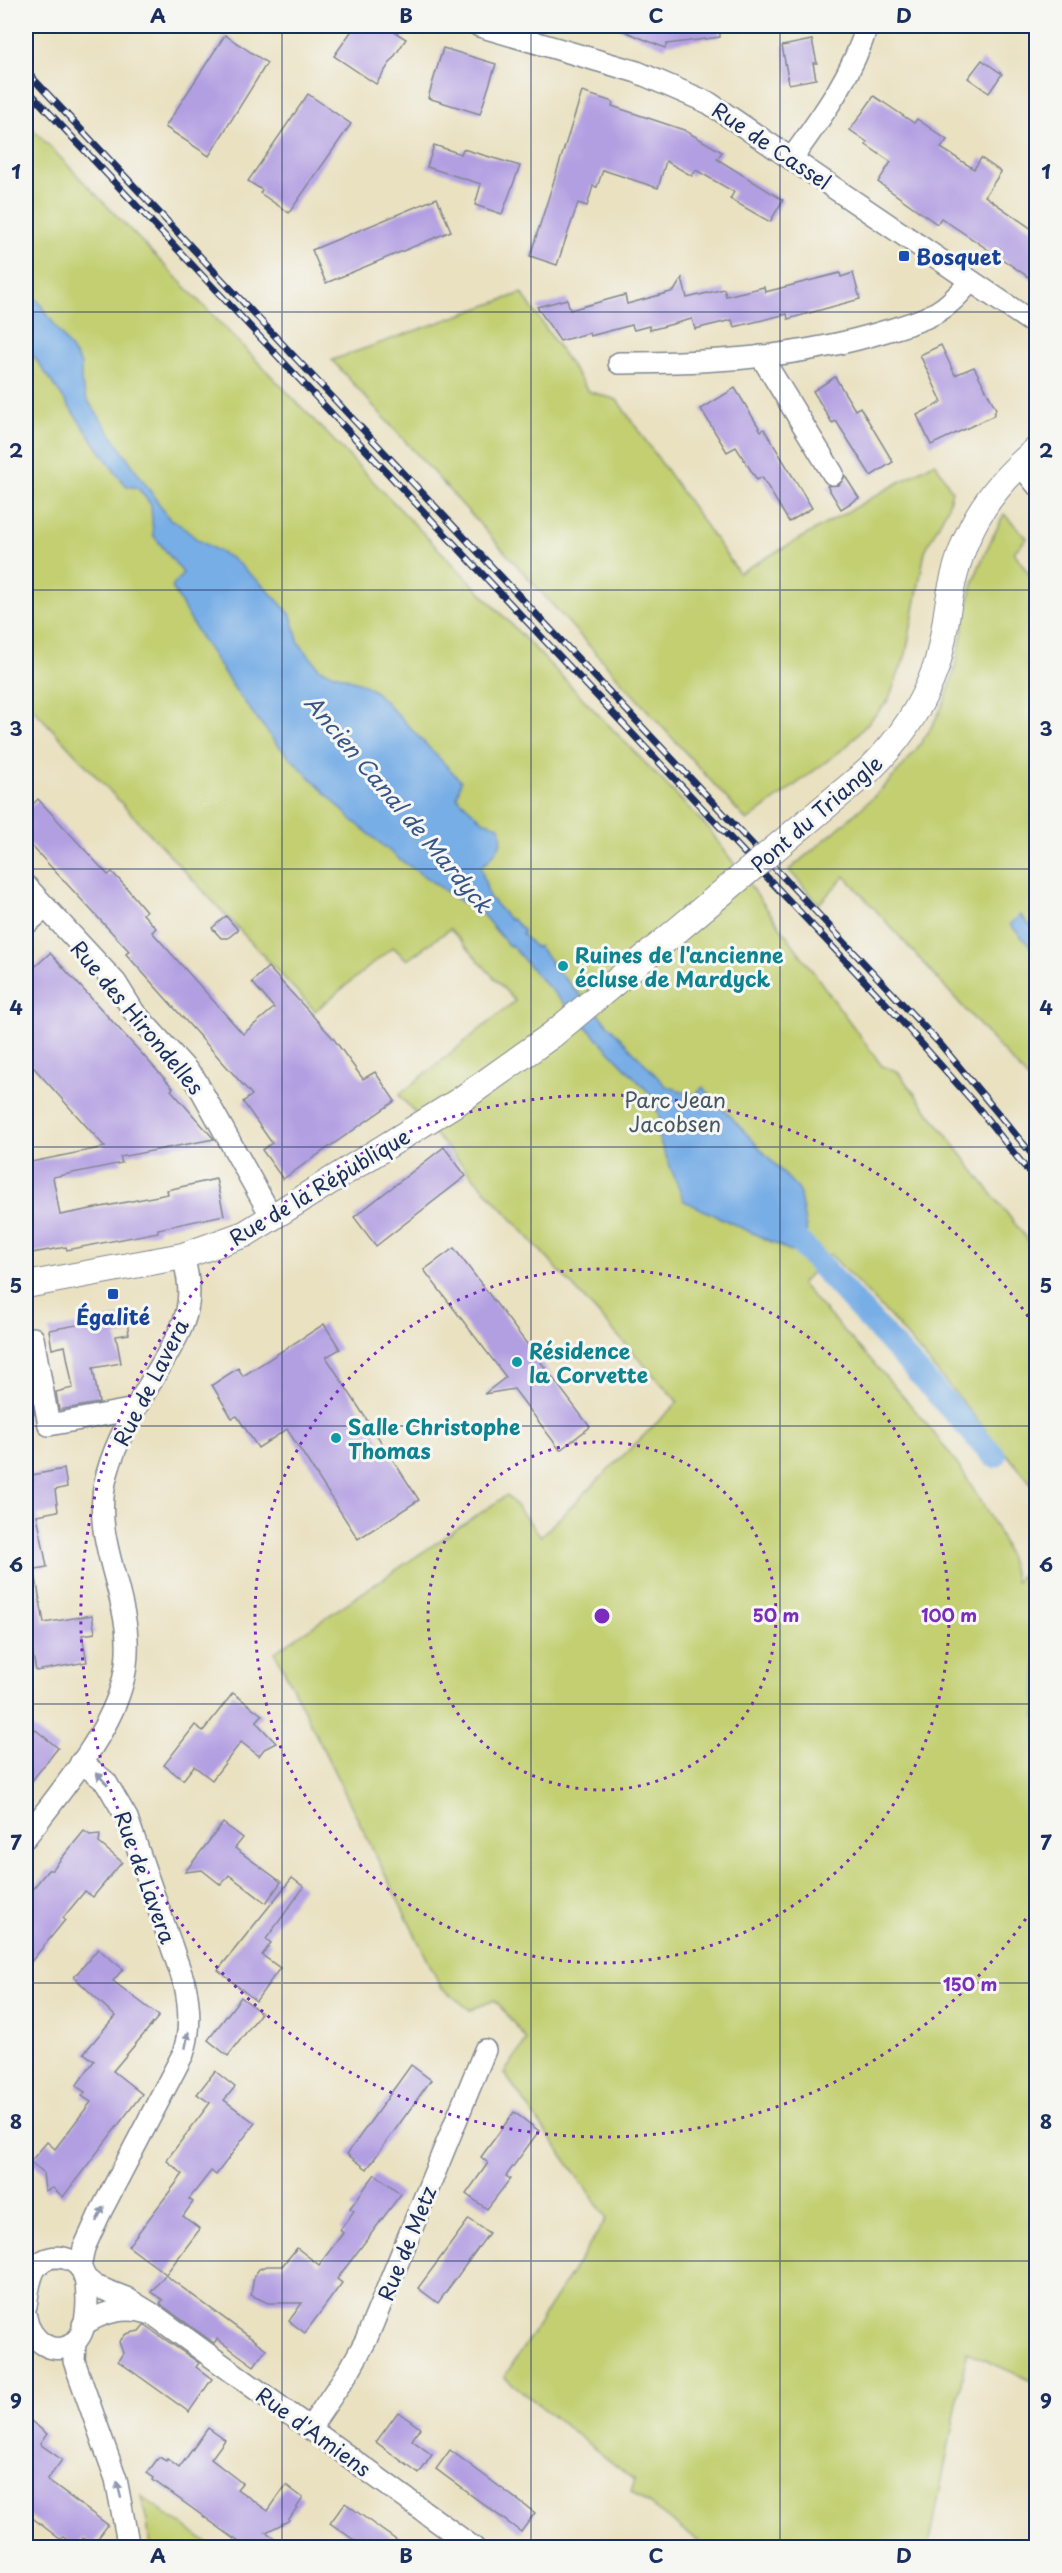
<svg xmlns="http://www.w3.org/2000/svg" width="1062" height="2573" viewBox="0 0 1062 2573" font-family="'Playpen Sans',sans-serif">
<rect width="100%" height="100%" fill="#f6f6f2"/>
<filter id="ink" filterUnits="userSpaceOnUse"><feTurbulence type="fractalNoise" baseFrequency=".0167" numOctaves="2"/><feDisplacementMap in="SourceGraphic" scale="12" xChannelSelector="R" yChannelSelector="G"/><feConvolveMatrix kernelMatrix="1 2 1 2 8 2 1 2 1" color-interpolation-filters="sRGB"/></filter>
<filter id="wash" filterUnits="userSpaceOnUse"><feTurbulence type="fractalNoise" baseFrequency=".008" numOctaves="4" result="noise"/><feDisplacementMap in="SourceGraphic" scale="24" xChannelSelector="R" yChannelSelector="G"/><feGaussianBlur stdDeviation="1.35" result="paint"/><feColorMatrix in="noise" values="0 0 0 0 0 0 0 0 0 0 0 0 0 0 0 0 0 1.4 0 .05"/><feComposite in="paint" operator="in"/></filter>
<g filter="url(#wash)">
<rect width="100%" height="100%" fill="#eae1c1"/>
<g fill="#c3cf71" stroke="#6f7f68" stroke-width="1.5">
<path d="M26,122L708,828L882,1066L897,1071L1036,1251V1489L893,1320L830,1254L801,1284C872,1364 954,1440 1001,1538C1008,1551 1011,1567 1016,1581L1036,1560V2383L967,2352L929,2547H706L631,2491L635,2481L504,2377L607,2218L504,2073L527,2040L495,2000L470,2010L441,1987L275,1652L507,1495L541,1536L678,1402L399,1095L515,1001L450,929L407,960L393,947L315,1011L26,701Z"/>
<polygon points="522,293 588,391 617,400 739,573 935,462 952,491 947,509 925,551 906,654 888,701 847,746 747,821 332,360"/>
<path d="M1004,514L1027,538L1014,552L1036,585V932L1021,915L1010,924L1036,953V1088L845,876L819,904L789,870C847,820 914,773 945,700C961,659 962,614 977,572C984,553 995,533 1004,514Z"/>
<polygon points="141,2496 213,2547 150,2547 147,2521"/>
</g>
<g fill="#78aee6" stroke="#4a6ea2" stroke-width="1.5">
<path d="M26,289L39,302L81,364V381L86,398L171,521L174,520L198,540L233,559L266,588L291,615L299,643L320,669L361,683L376,692L461,781L457,797L483,821L499,826C508,844 493,855 481,867L489,897L510,920L512,919L524,931L522,934L536,948L538,946L551,961L550,963L666,1086L694,1095L703,1087L799,1190L810,1250L815,1255L810,1260L684,1201L657,1134L662,1128L654,1098L535,973L511,945L509,946L477,908L460,901L399,859L351,819L275,742L236,691L199,635L172,587L183,573L153,535L151,505L138,488L127,486L117,475L30,351L26,347Z"/>
<polygon points="1020,915 1036,932 1036,953 1010,924"/>
</g>
<g fill="none" stroke-linecap="round" stroke-linejoin="round">
<polyline stroke="#78aee6" stroke-width="24" points="792,1234 994,1456"/>
</g>
<g id="blocks">
<g fill="#b29fe2">
<polygon points="355,26 385,26 406,39 376,84 334,56"/>
<polygon points="612,26 720,26 720,37 667,44 665,48"/>
<polygon points="225,35 267,63 209,156 165,127"/>
<polygon points="812,40 817,63 813,63 816,79 789,84 782,46"/>
<polygon points="443,48 496,64 480,114 428,98"/>
<polygon points="982,60 1002,74 989,93 968,78"/>
<polygon points="582,92 613,102 612,106 684,130 722,152 717,159 783,200 770,222 730,199 734,192 696,170 692,176 666,161 658,188 603,170 597,187 593,186 587,206 578,203 557,265 530,256"/>
<polygon points="308,94 351,124 289,213 260,193 262,190 248,181"/>
<polygon points="874,96 914,123 917,119 947,140 941,148 974,169 981,158 1001,172 985,196 1036,232 1036,282 941,218 937,224 878,182 891,162 866,145 867,142 850,130"/>
<polygon points="434,145 461,154 463,149 520,166 502,214 475,205 481,184 427,167"/>
<polygon points="437,198 451,231 326,283 312,250"/>
<polygon points="840,273 841,277 853,273 860,299 788,319 787,314 734,327 732,320 695,329 692,319 650,330 649,326 634,330 632,325 590,336 589,333 560,341 537,307 567,299 570,310 625,295 627,304 674,291 682,278 687,298 724,289 726,296 764,287 765,292"/>
<polygon points="941,345 955,375 974,367 996,409 993,416 931,445 917,415 942,402 920,355"/>
<polygon points="835,377 855,410 860,407 893,462 871,476 836,421 832,423 813,391"/>
<polygon points="735,388 761,431 764,429 812,508 789,522 762,477 757,480 736,447 727,452 701,409"/>
<polygon points="845,476 859,498 841,509 827,486 839,485"/>
<polygon points="38,799 108,875 112,872 125,886 146,911 143,914 156,928 152,932 243,1034 274,1008 252,982 268,967 333,1038 363,1079 375,1072 395,1101 283,1179 262,1150 272,1143 243,1102 252,1095 126,954 129,951 26,840 26,811"/>
<polygon points="226,916 238,930 228,938 221,938 212,928"/>
<polygon points="50,953 173,1088 171,1090 214,1139 120,1157 122,1163 53,1177 60,1215 168,1194 167,1190 216,1179 224,1215 158,1229 158,1232 67,1250 66,1247 26,1254 26,1163 105,1147 26,1059 26,975"/>
<polygon points="444,1147 466,1176 376,1246 354,1217"/>
<polygon points="454,1248 590,1427 560,1450 514,1389 484,1394 506,1377 424,1270"/>
<polygon points="126,1316 129,1334 116,1336 121,1363 93,1368 99,1403 59,1410 56,1392 73,1388 65,1346 52,1349 49,1330"/>
<polygon points="324,1324 340,1349 326,1357 419,1500 358,1539 287,1429 258,1448 237,1416 232,1418 212,1385 238,1368 243,1376"/>
<polygon points="31,1396 34,1414 26,1416 26,1397"/>
<polygon points="64,1469 67,1487 55,1490 58,1511 37,1515 47,1567 26,1571 26,1476"/>
<polygon points="35,1573 44,1623 92,1615 95,1633 82,1635 87,1662 36,1671 31,1645 26,1646 26,1574"/>
<polygon points="233,1693 262,1715 256,1722 276,1743 264,1749 259,1756 241,1742 212,1780 194,1766 183,1780 164,1765 195,1725 203,1731"/>
<polygon points="26,1722 58,1748 26,1788"/>
<polygon points="223,1823 243,1838 235,1848 281,1882 266,1903 229,1875 221,1885 202,1870 185,1872"/>
<polygon points="84,1831 90,1835 100,1834 99,1843 122,1862 93,1897 85,1891 63,1918 65,1920 26,1968 26,1897 48,1870 52,1870"/>
<polygon points="292,1878 304,1887 266,1939 271,1943 262,1955 280,1968 256,2001 218,1970"/>
<polygon points="98,1949 123,1969 113,1981 159,2016 113,2071 142,2094 63,2197 53,2188 45,2191 43,2172 30,2162 47,2142 55,2149 91,2102 82,2096 85,2092 76,2086 94,2061 84,2053 115,2016 74,1977"/>
<polygon points="241,1997 261,2013 228,2056 208,2040"/>
<polygon points="411,2065 431,2080 367,2169 347,2154"/>
<polygon points="215,2071 235,2087 224,2100 255,2123 216,2175 211,2171 189,2199 193,2202 183,2216 200,2229 166,2274 128,2246 183,2174 167,2161 168,2158 210,2103 197,2094"/>
<polygon points="514,2112 539,2131 506,2176 510,2179 487,2209 466,2194 488,2163 481,2157"/>
<polygon points="375,2174 401,2194 337,2279 342,2283 305,2333 289,2321 302,2303 268,2303 251,2295 254,2276 259,2269 266,2266 282,2266 297,2248 319,2265 343,2233 340,2230 354,2211 350,2208"/>
<polygon points="469,2219 489,2233 438,2303 418,2288"/>
<polygon points="165,2275 266,2349 254,2366 217,2339 214,2343 160,2304 163,2300 151,2292"/>
<polygon points="144,2325 199,2363 196,2367 212,2379 189,2412 118,2361 123,2353 119,2342 126,2334 139,2331"/>
<polygon points="398,2412 420,2428 412,2440 432,2455 419,2474 376,2442"/>
<polygon points="26,2417 47,2434 40,2444 62,2460 47,2480 108,2525 93,2545 83,2538 77,2547 63,2537 60,2539 26,2513"/>
<polygon points="208,2428 225,2440 211,2459 242,2483 237,2489 268,2511 286,2485 303,2498 288,2521 266,2532 287,2547 246,2547 153,2480 154,2478 147,2473 159,2457 166,2461 167,2459 179,2468"/>
<polygon points="450,2450 535,2513 521,2532 436,2469"/>
<polygon points="345,2503 375,2525 406,2547 364,2547 330,2523"/>
</g>
</g>
</g>
<g filter="url(#ink)">
<use href="#blocks" fill-opacity="0" stroke="#828890" stroke-width="1.5"/>
<g fill="none" stroke-linecap="round" stroke-linejoin="round">
<defs>
<g id="minor">
<polyline points="479,26 637,72 709,103 1036,325"/>
<path d="M792,158C822,116 852,76 867,26"/>
<polyline points="761,356 833,474"/>
<path d="M619,363C709,363 799,358 886,331C903,326 922,321 937,312C951,304 961,292 971,281"/>
<polyline points="1020,464 1036,484"/>
<polyline points="26,886 116,983 134,1012 195,1079 273,1219"/>
<polyline points="26,924 45,908"/>
<polyline points="33,1338 49,1425 135,1409"/>
<path d="M26,1837C58,1795 106,1738 121,1688C146,1608 86,1550 107,1474C118,1433 143,1396 164,1360C173,1344 183,1328 187,1310C191,1292 188,1275 183,1256"/>
<path d="M80,2268L84,2248L100,2213L183,2054C191,2031 190,2008 185,1985L127,1818L106,1782L81,1762"/>
<polyline points="84,2277 95,2286 126,2298 154,2315 474,2548"/>
<path d="M26,2306C28,2294 29,2276 37,2266C51,2250 80,2257 85,2278C88,2294 89,2328 76,2341C55,2360 29,2340 26,2317"/>
<path d="M83,2325C102,2312 126,2306 148,2313"/>
<polyline points="75,2341 74,2361 116,2479 129,2548"/>
<polyline points="310,2428 350,2369 366,2340 485,2050"/>
</g>
<g id="tertiary">
<path d="M869,770C899,741 922,707 936,667C943,645 945,623 949,600C961,534 985,493 1036,450"/>
<polyline points="26,1285 183,1256 245,1234 459,1101 552,1035"/>
</g>
</defs>
<use href="#minor" stroke="#828890" stroke-width="24"/>
<use href="#tertiary" stroke="#828890" stroke-width="28"/>
<use href="#minor" stroke="#fff" stroke-width="21"/>
<use href="#tertiary" stroke="#fff" stroke-width="26"/>
<defs>
<g id="rail">
<polyline points="26,71 941,1045 1036,1159"/>
<polyline points="26,88 889,1007 975,1104 1036,1181"/>
</g>
</defs>
<use href="#rail" stroke="#1b2f5e" stroke-width="7"/>
<use href="#rail" stroke="#f6f6f2" stroke-width="4.5" stroke-dasharray="14" stroke-linecap="butt"/>
<defs>
<polyline id="tertiary-bridge" points="552,1035 869,770"/>
</defs>
<use href="#tertiary-bridge" stroke="#828890" stroke-width="28" stroke-linecap="butt"/>
<use href="#tertiary-bridge" stroke="#fff" stroke-width="26"/>
</g>
<defs><path id="oneway-solid" d="M-6-.8H1V-3.2L6.5 0L1 3.2V.8H-6Z" transform="scale(1.5)"/></defs>
<g fill="#8d97ae">
<use href="#oneway-solid" transform="translate(102 1779) rotate(-134)"/>
<use href="#oneway-solid" transform="translate(187 2040) rotate(-79)"/>
<use href="#oneway-solid" transform="translate(100 2214) rotate(-63)"/>
<use href="#oneway-solid" transform="translate(119 2490) rotate(-104)"/>
</g>
</g>
<path fill="none" stroke="#1b2f5e" stroke-width="1.5" stroke-opacity="0.55" d="M282,26V2548M531,26V2548M780,26V2548M26,312H1036M26,590H1036M26,869H1036M26,1147H1036M26,1426H1036M26,1704H1036M26,1983H1036M26,2261H1036"/>
<g fill="none" stroke="#7b2cbf" stroke-width="3" stroke-dasharray="3 6">
<circle cx="602" cy="1616" r="174"/>
<circle cx="602" cy="1616" r="347"/>
<path d="M1036 1904A521 521 0 1 1 1036 1328"/>
</g>
<g fill="#1a4fb4" stroke="#f6f6f2" stroke-width="2">
<rect x="898" y="250" width="12" height="12" rx="3"/>
<rect x="107" y="1288" width="12" height="12" rx="3"/>
</g>
<g fill="#0f9aa8" stroke="#f6f6f2" stroke-width="2">
<circle cx="563" cy="966" r="6"/>
<circle cx="517" cy="1362" r="6"/>
<circle cx="336" cy="1438" r="6"/>
</g>
<g text-anchor="middle" dominant-baseline="central" stroke-width="6" stroke-linejoin="round" paint-order="stroke">
<g font-size="21" fill="#1b2f5e" stroke="#f6f6f2">
<text transform="translate(772 145) rotate(34)">Rue de Cassel</text>
<text transform="translate(816 813) rotate(-41)">Pont du Triangle</text>
<text transform="translate(138 1017) rotate(50)">Rue des Hirondelles</text>
<text transform="translate(319 1186) rotate(-31)">Rue de la République</text>
<text transform="translate(150 1382) rotate(-63)">Rue de Lavera</text>
<text transform="translate(146 1877) rotate(70)">Rue de Lavera</text>
<text transform="translate(406 2243) rotate(-68)">Rue de Metz</text>
<text transform="translate(314 2431) rotate(36)">Rue d'Amiens</text>
</g>
<g font-size="21" font-weight="bold" fill="#164399" stroke="#f6f6f2" text-anchor="start">
<text x="916" y="256">Bosquet</text>
<text x="113" y="1316" text-anchor="middle">Égalité</text>
</g>
<g font-size="21" font-weight="bold" fill="#0d838f" stroke="#f6f6f2" text-anchor="start">
<text x="575" y="954">Ruines de l'ancienne<tspan x="575" dy="24">écluse de Mardyck</tspan></text>
<text x="529" y="1350">Résidence<tspan x="529" dy="24">la Corvette</tspan></text>
<text x="348" y="1426">Salle Christophe<tspan x="348" dy="24">Thomas</tspan></text>
</g>
<g font-size="21" fill="#455763" stroke="#f6f6f2">
<text x="675" y="1099">Parc Jean<tspan x="675" dy="24">Jacobsen</tspan></text>
</g>
<g font-size="22" font-style="italic" fill="#375587" stroke="#f6f6f2">
<text transform="translate(399 803) rotate(50)">Ancien Canal de Mardyck</text>
</g>
</g>
<circle cx="602" cy="1616" r="9" fill="#7b2cbf" stroke="#f6f6f2" stroke-width="3"/>
<g font-size="18" text-anchor="middle" font-weight="bold" fill="#7b2cbf" stroke="#f6f6f2" stroke-width="6" stroke-linejoin="round" paint-order="stroke">
<text x="776" y="1622">50 m</text>
<text x="949" y="1622">100 m</text>
<text x="970" y="1991">150 m</text>
</g>
<rect width="1062" height="2573" fill="none" stroke="#f6f6f2" stroke-width="66"/>
<rect x="33" y="33" width="996" height="2507" fill="none" stroke="#1b2f5e" stroke-width="2"/>
<g font-size="20" text-anchor="middle" font-weight="bold" fill="#1b2f5e">
<text x="158" y="23">A</text>
<text x="406" y="23">B</text>
<text x="656" y="23">C</text>
<text x="904" y="23">D</text>
<text x="16" y="179">1</text>
<text x="1046" y="179">1</text>
<text x="16" y="458">2</text>
<text x="1046" y="458">2</text>
<text x="16" y="736">3</text>
<text x="1046" y="736">3</text>
<text x="16" y="1015">4</text>
<text x="1046" y="1015">4</text>
<text x="16" y="1293">5</text>
<text x="1046" y="1293">5</text>
<text x="16" y="1572">6</text>
<text x="1046" y="1572">6</text>
<text x="16" y="1850">7</text>
<text x="1046" y="1850">7</text>
<text x="16" y="2129">8</text>
<text x="1046" y="2129">8</text>
<text x="16" y="2408">9</text>
<text x="1046" y="2408">9</text>
<text x="158" y="2563">A</text>
<text x="406" y="2563">B</text>
<text x="656" y="2563">C</text>
<text x="904" y="2563">D</text>
</g>
</svg>
